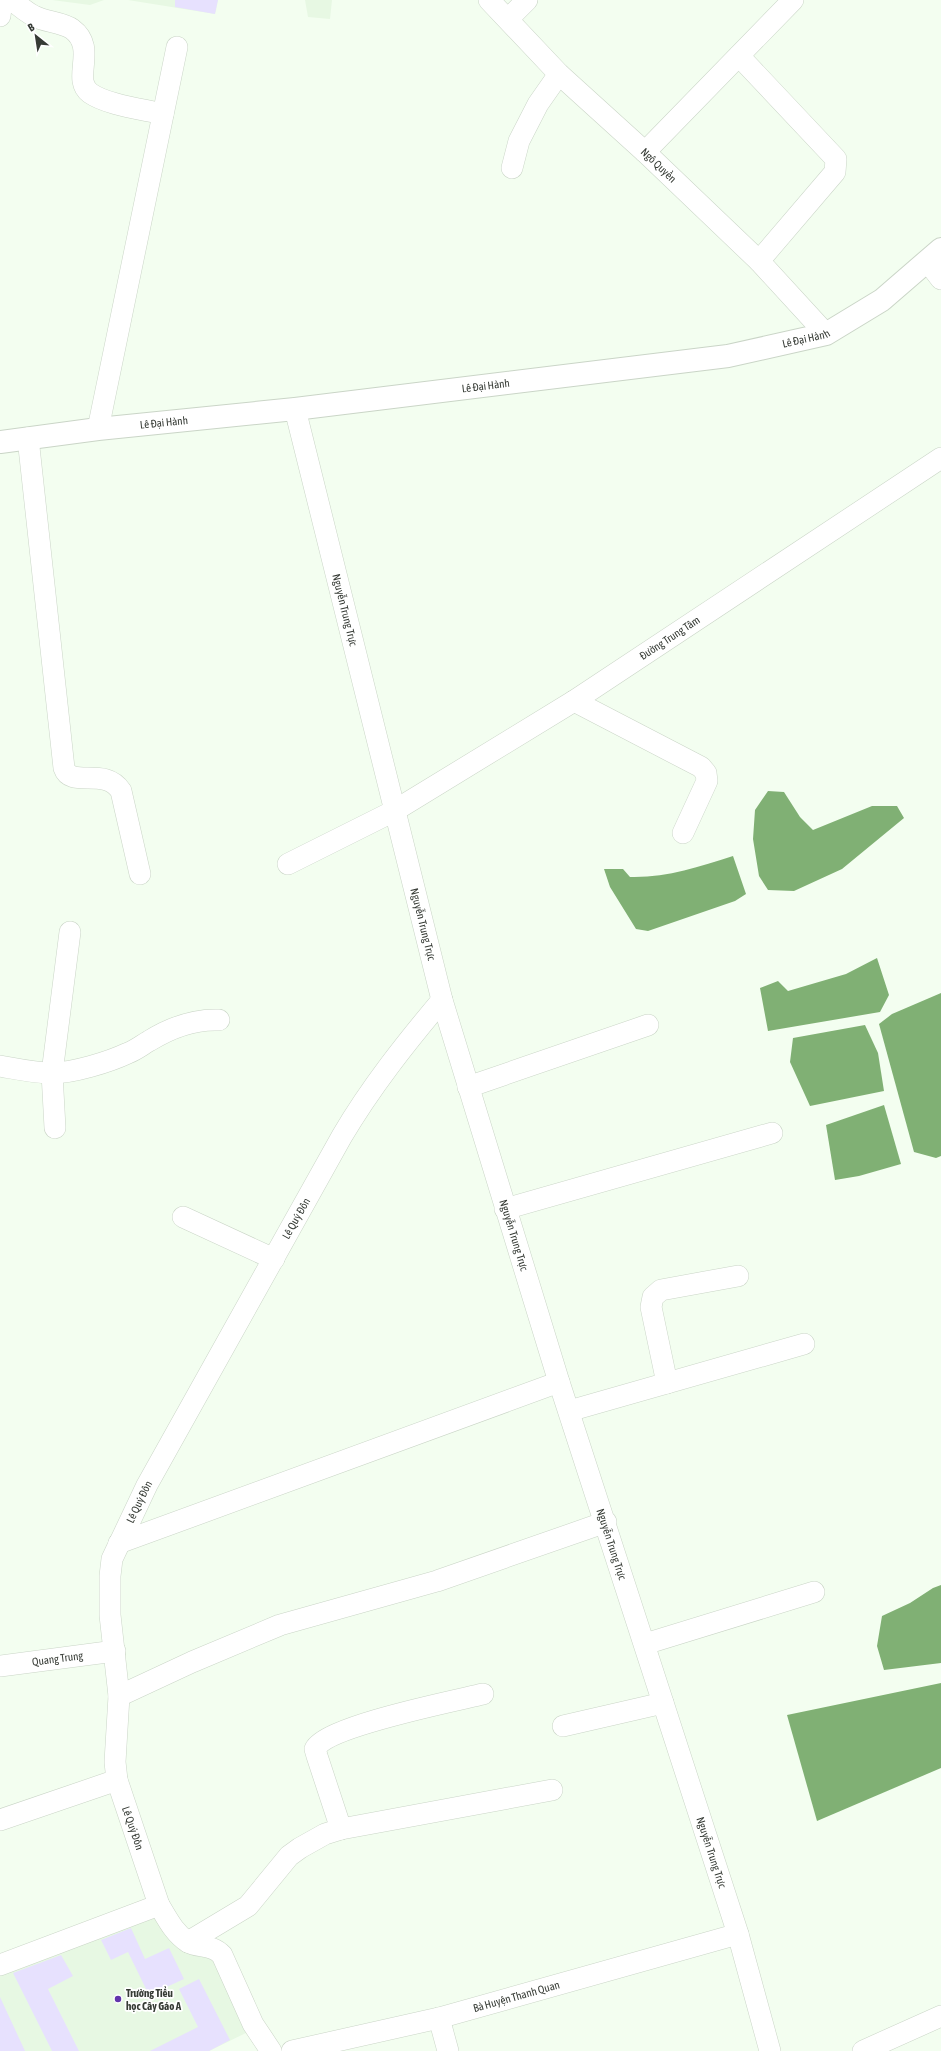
<svg xmlns="http://www.w3.org/2000/svg" width="941" height="2051" viewBox="0 0 941 2051" font-family="'Asap Condensed',sans-serif">
<rect width="100%" height="100%" fill="#f3fef0"/>
<g fill="#e7f8e3">
<polygon points="52,0 104,0 90,5"/>
<polygon points="128,0 218,0 215,14"/>
<polygon points="305,0 332,0 330,19 308,17"/>
<polygon points="158,1915 215,1956 250,2031 209,2051 0,2051 0,1976"/>
</g>
<g fill="#80b074">
<polygon points="768,791 784,792 800,817 813,830 872,806 897,806 904,818 842,869 794,891 768,890 759,876 753,839 755,810"/>
<path d="M733,856L746,894L735,901L648,931L636,929L610,887L604,869H623L630,877C666,878 698,867 733,856Z"/>
<polygon points="877,958 889,995 880,1012 768,1031 760,988 778,981 788,991 846,974"/>
<polygon points="941,993 941,1156 936,1158 914,1152 879,1024 892,1014"/>
<polygon points="865,1025 878,1053 884,1091 810,1106 790,1062 793,1038"/>
<polygon points="884,1105 901,1164 859,1176 835,1180 826,1125"/>
<polygon points="941,1585 941,1663 884,1670 877,1646 882,1616 910,1603 933,1588"/>
<polygon points="941,1683 941,1768 817,1821 787,1715"/>
</g>
<g fill="#e7e1fe">
<polygon points="175,0 218,0 215,14 175,7"/>
<polygon points="131,1928 145,1959 169,1948 184,1979 149,1995 128,1952 111,1960 101,1940"/>
<polygon points="61,1955 73,1976 48,1989 79,2051 52,2051 13,1973"/>
<polygon points="199,1979 230,2040 209,2051 150,2051 198,2027 179,1989"/>
<polygon points="0,1997 25,2051 0,2051"/>
</g>
<g fill="none" stroke-linecap="round" stroke-linejoin="round">
<defs>
<g id="minor">
<path d="M12,0C19,6 26,12 34,16C45,22 62,22 72,29C98,48 71,79 90,93C107,105 142,109 163,114"/>
<path id="s1" d="M489,0L559,74L645,152L759,261L826,334"/>
<polyline points="0,16 2,0"/>
<polyline points="508,19 527,0"/>
<polyline points="739,56 836,159 835,172 759,261"/>
<polyline points="645,152 793,0"/>
<polyline points="512,168 519,141 538,104 559,74"/>
<polyline points="928,262 941,279"/>
<path id="s2" d="M295,409L442,1000L559,1382L738,1934L770,2051"/>
<polyline points="98,429 177,47"/>
<path d="M28,438L64,768C71,789 105,766 121,791L140,874"/>
<polyline points="574,701 701,767 706,773 707,781 683,833"/>
<path id="s3" d="M288,864L394,811L574,701L941,458"/>
<path d="M0,1066C17,1069 34,1073 52,1073C73,1073 109,1062 128,1053C136,1050 142,1045 149,1041C170,1028 195,1019 219,1020"/>
<polyline points="468,1087 648,1025"/>
<polyline points="55,1128 52,1073 70,932"/>
<polyline points="505,1209 772,1133"/>
<polyline points="183,1217 274,1259"/>
<polyline points="667,1383 651,1307 653,1297 661,1290 738,1276"/>
<polyline points="569,1411 804,1344"/>
<polyline points="119,1543 559,1382"/>
<polyline points="645,1644 814,1592"/>
<path id="s4" d="M0,1666L115,1651"/>
<polyline points="119,1696 192,1662 280,1625 437,1581 606,1522"/>
<polyline points="563,1726 663,1703"/>
<polyline points="0,1820 117,1780"/>
<path d="M341,1829L317,1756L315,1749C327,1726 454,1701 483,1694"/>
<path d="M159,1905C167,1918 174,1933 188,1942C199,1948 212,1944 222,1955L253,2024L271,2051"/>
<polyline points="188,1942 248,1906 289,1856 300,1848 325,1834 341,1829 552,1790"/>
<path id="s5" d="M0,1965L159,1905L117,1780L115,1762L119,1696L110,1615V1576L112,1559L147,1485L342,1136C371,1087 405,1044 442,1000"/>
<polyline points="439,2018 448,2051"/>
<path id="s6" d="M292,2051L439,2018L738,1934"/>
<polyline points="863,2051 941,2016"/>
</g>
<g id="major">
<path id="s7" d="M0,442L98,429L295,409L728,356L826,334L882,300L941,249"/>
</g>
</defs>
<use href="#minor" stroke="#cad5c7" stroke-width="22"/>
<use href="#major" stroke="#cad5c7" stroke-width="24"/>
<use href="#minor" stroke="#fff" stroke-width="21"/>
<use href="#major" stroke="#fff" stroke-width="22"/>
</g>
<circle fill="#6134ac" stroke="#fff" stroke-width="1.5" cx="118" cy="1999" r="4"/>
<g text-anchor="middle" dominant-baseline="central" stroke-width="3.5" stroke-linejoin="round" paint-order="stroke">
<g font-size="11" fill="#363b35" stroke="#fff">
<text stroke="none"><textPath href="#s1" startOffset="237">Ngô Quyền</textPath></text>
<text stroke="none"><textPath href="#s7" startOffset="813">Lê Đại Hành</textPath></text>
<text stroke="none"><textPath href="#s7" startOffset="489">Lê Đại Hành</textPath></text>
<text stroke="none"><textPath href="#s7" startOffset="165">Lê Đại Hành</textPath></text>
<text stroke="none"><textPath href="#s2" startOffset="207">Nguyễn Trung Trực</textPath></text>
<text stroke="none"><textPath href="#s3" startOffset="444">Đường Trung Tâm</textPath></text>
<text stroke="none"><textPath href="#s2" startOffset="531">Nguyễn Trung Trực</textPath></text>
<text stroke="none"><textPath href="#s5" startOffset="911">Lê Quý Đôn</textPath></text>
<text stroke="none"><textPath href="#s2" startOffset="855">Nguyễn Trung Trực</textPath></text>
<text stroke="none"><textPath href="#s5" startOffset="587">Lê Quý Đôn</textPath></text>
<text stroke="none"><textPath href="#s2" startOffset="1179">Nguyễn Trung Trực</textPath></text>
<text stroke="none"><textPath href="#s4" startOffset="58">Quang Trung</textPath></text>
<text transform="translate(133 1828) rotate(71)">Lê Quý Đôn</text>
<text stroke="none"><textPath href="#s2" startOffset="1503">Nguyễn Trung Trực</textPath></text>
<text stroke="none"><textPath href="#s6" startOffset="231">Bà Huyện Thanh Quan</textPath></text>
</g>
<g font-size="11" font-weight="bold" fill="#363b35" stroke="#fff" text-anchor="start">
<text x="126" y="1993">Trường Tiểu<tspan x="126" dy="13">học Cây Gáo A</tspan></text>
</g>
</g>
<g transform="translate(36 36) rotate(330)" stroke="#ffffff" stroke-width="3" paint-order="stroke">
<path d="M0-3L7 15L0 10L-7 15Z" fill="#363b35"/>
<text y="-6" font-size="11" font-weight="bold" text-anchor="middle" fill="#363b35">B</text>
</g>
</svg>
